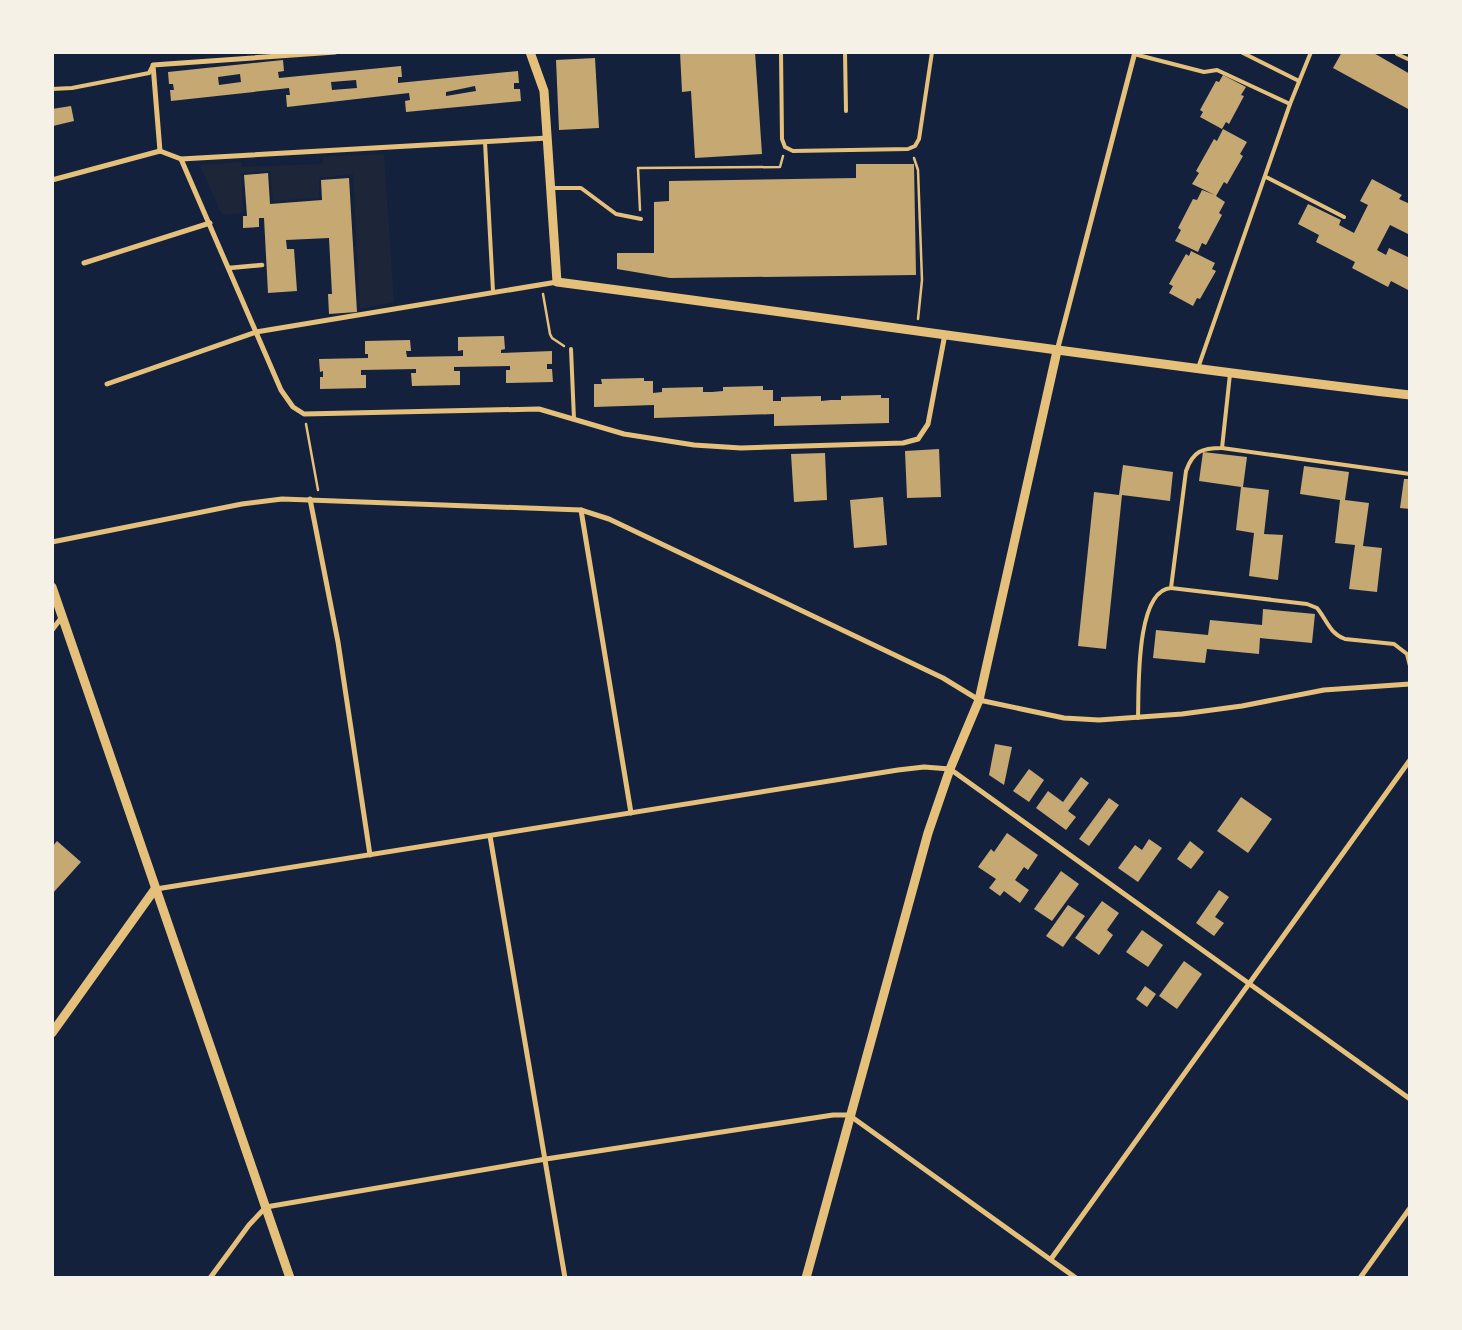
<svg xmlns="http://www.w3.org/2000/svg" width="1462" height="1330" viewBox="0 0 1462 1330" font-family="'Work Sans',sans-serif">
<rect width="100%" height="100%" fill="#14213d"/>
<polygon fill="#1d2539" points="384,154 394,302 360,309 353,174 319,178 319,198 273,201 270,171 241,173 243,213 222,215 200,165 241,162 242,167 323,164 323,157"/>
<g fill="#c6a872" fill-rule="evenodd">
<polygon points="680,52 755,52 762,154 695,158 691,91 682,92"/>
<polygon points="1342,52 1372,52 1410,74 1410,110 1333,68"/>
<polygon points="595,58 599,128 559,130 556,60"/>
<path d="M283,60L284,71L278,72L279,78L401,66L402,77H398V83L518,71L519,83H514V89H520L521,101L406,112L405,101L410,100L409,93L287,107L286,95H290L289,88L171,101L170,90H174L173,84H169L168,72ZM240,74L241,82L219,85L218,77ZM356,80L357,88L332,90L331,82ZM475,86L476,91L446,96V92Z"/>
<polygon points="1223,75 1246,87 1241,95 1244,96 1229,124 1226,122 1222,129 1200,117 1203,112 1200,110 1216,81 1219,82"/>
<polygon points="71,106 74,121 53,126 52,109"/>
<polygon points="1223,129 1247,142 1240,154 1243,156 1227,184 1224,182 1216,196 1225,202 1219,213 1222,215 1206,245 1202,243 1198,252 1175,241 1181,230 1178,228 1193,199 1197,200 1202,190 1215,195 1192,184 1199,173 1196,171 1214,139 1217,141"/>
<polygon points="856,164 914,164 916,275 670,278 617,269 617,253 654,253 654,202 669,201 669,181 856,178"/>
<polygon points="268,173 270,204 322,200 321,180 349,178 357,312 329,314 328,294 332,294 329,238 286,240 287,249 294,249 297,291 268,293 264,218 259,218 259,227 243,228 243,216 247,216 244,175"/>
<polygon points="1372,179 1402,195 1399,199 1410,204 1410,235 1390,225 1377,250 1386,255 1389,248 1410,258 1410,291 1391,281 1388,287 1352,268 1355,262 1316,242 1319,235 1298,224 1308,204 1341,220 1339,225 1354,233 1368,205 1360,201"/>
<polygon points="1191,251 1215,263 1212,269 1216,271 1200,299 1197,298 1193,306 1169,293 1173,286 1169,284 1186,254 1189,256"/>
<polygon points="504,336 505,349 501,350 501,353 552,351 552,364 547,364 547,369 552,369 553,382 506,383 506,370 510,370 510,366 454,367 454,371 460,371 460,385 412,386 411,373 416,373 416,369 361,370 361,375 366,375 366,388 320,389 320,377 323,377 323,371 320,372 319,359 368,358 368,354 365,354 365,341 410,340 411,351 406,351 407,357 463,356 463,350 458,351 458,337"/>
<polygon points="644,378 644,381 653,381 653,393 662,392 662,388 703,387 703,392 712,392 723,391 723,387 763,386 763,390 773,390 773,401 781,401 781,397 821,396 821,401 831,400 841,400 841,396 881,395 881,398 889,398 889,423 774,426 774,414 654,418 654,405 594,407 594,384 602,384 601,379"/>
<polygon points="939,449 941,497 907,498 905,451"/>
<polygon points="1203,452 1247,457 1243,487 1269,490 1264,534 1283,535 1278,580 1249,576 1254,533 1236,530 1241,487 1199,481"/>
<polygon points="825,453 827,500 794,502 791,454"/>
<polygon points="1123,465 1173,472 1170,501 1122,495 1106,649 1078,646 1094,492 1119,495"/>
<polygon points="1304,466 1349,472 1345,500 1369,503 1363,546 1382,548 1377,592 1349,589 1355,545 1335,543 1340,500 1300,494"/>
<polygon points="1404,479 1410,479 1410,509 1400,508"/>
<polygon points="883,497 887,545 854,548 850,500"/>
<polygon points="1263,609 1315,614 1312,643 1260,638 1259,654 1207,649 1205,663 1153,658 1156,630 1208,635 1210,620 1262,625"/>
<polygon points="995,744 1012,747 1004,785 989,775"/>
<polygon points="1029,769 1044,780 1029,802 1013,791"/>
<polygon points="1081,777 1089,783 1068,811 1076,817 1066,830 1036,808 1048,791 1063,802"/>
<polygon points="1241,797 1272,819 1248,853 1217,831"/>
<polygon points="1109,798 1119,805 1089,846 1079,839"/>
<polygon points="1007,833 1038,855 1028,870 1024,867 1015,880 1029,890 1020,903 1004,891 1000,896 989,888 996,879 978,867 991,849 994,852"/>
<polygon points="1149,839 1162,848 1138,882 1118,868 1135,845 1142,850"/>
<polygon points="57,841 81,862 52,894 52,847"/>
<polygon points="1190,841 1204,852 1191,869 1177,859"/>
<polygon points="1061,871 1079,884 1052,921 1034,909"/>
<polygon points="1219,890 1229,897 1215,917 1224,923 1214,936 1196,923"/>
<polygon points="1102,901 1119,913 1107,930 1113,935 1099,955 1075,938"/>
<polygon points="1068,905 1085,916 1063,947 1046,936"/>
<polygon points="1142,930 1163,945 1148,967 1126,952"/>
<polygon points="1184,961 1202,974 1177,1009 1159,996"/>
<polygon points="1145,986 1156,994 1147,1007 1136,999"/>
</g>
<g fill="none" stroke-linecap="round" stroke-linejoin="round">
<g stroke="#e5c07b" stroke-width="2.5">
<polyline points="914,158 918,170 922,280 918,319"/>
<polyline points="640,210 638,168 780,167 783,156"/>
<polyline points="543,294 550,334 552,338 564,346"/>
<polyline points="306,424 318,490"/>
</g>
<g stroke="#e5c07b" stroke-width="4">
<polyline points="781,52 782,139 785,147 793,151 908,149 915,146 919,139 932,52"/>
<polyline points="845,52 846,111"/>
<polyline points="1241,52 1299,81"/>
<polyline points="1134,54 1204,72 1217,70 1290,104"/>
<polyline points="1397,54 1410,60"/>
<polyline points="52,89 72,88 149,73 152,67"/>
<polyline points="485,142 493,291"/>
<polyline points="1266,177 1344,217"/>
<polyline points="551,188 581,188 616,214 641,219"/>
<polyline points="571,349 574,419"/>
<polyline points="1198,368 1290,104 1311,52"/>
<polyline points="1222,448 1410,474"/>
<path d="M1171,588L1307,604L1317,608C1327,620 1329,633 1345,639L1394,644L1407,654L1410,666"/>
<path d="M1138,718C1139,692 1135,590 1171,588L1186,471C1193,451 1202,448 1222,448L1230,374"/>
</g>
<polyline stroke="#e5c07b" stroke-width="4.5" points="229,268 262,265"/>
<g stroke="#e5c07b" stroke-width="5">
<polyline points="160,151 153,65 335,52"/>
<polyline points="181,159 548,138"/>
<polyline points="52,180 160,151 181,159 281,390 293,407 304,414 539,409 624,434 694,445 741,448 903,443 918,439 928,424 945,334"/>
<polyline points="84,263 210,223"/>
<polyline points="1057,351 1135,52"/>
<polyline points="107,384 256,332 557,282"/>
<polyline points="310,499 338,642 370,855"/>
<polyline points="581,510 631,813"/>
<polyline points="52,542 242,504 282,499 581,510 609,519 943,678 979,700 1064,718 1099,720 1182,714 1242,706 1324,690 1410,684"/>
<polyline points="52,630 62,617"/>
<polyline points="490,836 565,1278"/>
<polyline points="156,889 898,770 924,767 950,769 1410,1099"/>
<polyline points="1051,1259 1410,760"/>
<polyline points="210,1278 249,1225 266,1207 546,1159 833,1115 849,1115 1076,1278"/>
<polyline points="1360,1278 1410,1208"/>
</g>
<g stroke="#e5c07b" stroke-width="9">
<path d="M530,52L544,91L557,282C841,319 1125,362 1410,395"/>
<polyline points="52,587 290,1278"/>
<polyline points="52,1033 155,889"/>
<polyline points="806,1278 928,833 950,769 979,700 1057,351"/>
</g>
</g>
<rect width="1462" height="1330" fill="none" stroke="#f6f1e7" stroke-width="108"/>
</svg>
